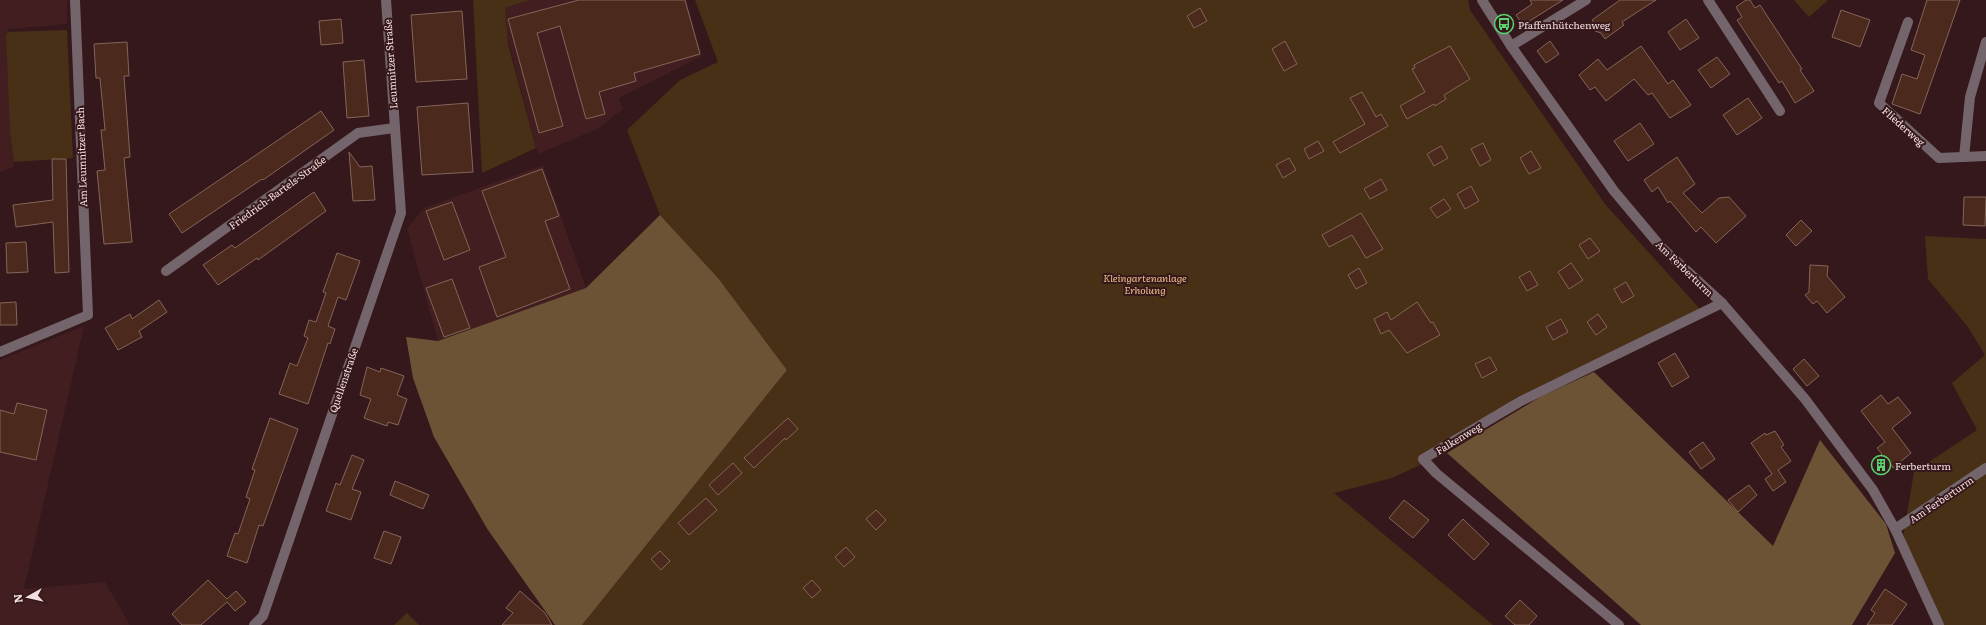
<svg xmlns="http://www.w3.org/2000/svg" width="1986" height="625" viewBox="0 0 1986 625" font-family="Literata,serif">
<rect width="100%" height="100%" fill="#35181b"/>
<g fill="#421e21">
<polygon points="0,0 67,0 67,24 8,29 14,167 0,172"/>
<polygon points="530,0 686,0 702,56 619,98 623,109 597,129 538,154 500,10"/>
<polygon points="543,165 586,288 438,341 407,229 424,208"/>
<polygon points="84,326 24,589 105,582 130,625 0,625 0,360"/>
</g>
<g fill="#473015">
<polygon points="473,0 530,0 505,8 508,44 536,148 482,173"/>
<polygon points="695,0 1468,0 1470,10 1605,204 1700,309 1517,397 1446,453 1392,478 1334,493 1493,625 582,625 787,370 718,278 660,215 627,130 680,80 718,62"/>
<polygon points="1794,0 1828,0 1809,17"/>
<polygon points="67,30 73,158 14,162 10,130 6,35 8,32"/>
<polygon points="1925,236 1986,239 1986,625 1944,625 1903,538 1914,472 1977,430 1952,383 1985,355 1968,327 1928,279"/>
<polygon points="407,613 419,625 394,625"/>
</g>
<g fill="#6d5335">
<polygon points="660,215 718,278 787,370 582,625 555,625 488,530 434,437 413,378 406,337 438,341 586,288"/>
<polygon points="1594,372 1773,546 1820,440 1886,524 1895,553 1852,625 1641,625 1447,453 1542,396"/>
</g>
<g fill="#4b291c" stroke="#856559">
<polygon points="579,0 685,0 700,54 634,73 636,81 599,92 605,114 586,119 560,26 537,33 563,126 539,133 508,19"/>
<polygon points="1530,0 1563,0 1523,25 1516,15 1532,4"/>
<polygon points="1620,0 1656,0 1622,22 1624,25 1605,39 1601,33 1595,31 1596,25 1592,20"/>
<polygon points="1746,0 1750,0 1755,8 1760,5 1802,69 1800,70 1814,91 1795,103 1782,81 1779,83 1737,20 1742,17 1736,7"/>
<polygon points="1927,0 1960,0 1920,114 1892,104 1902,74 1917,79 1925,55 1911,50"/>
<polygon points="1200,8 1207,21 1194,28 1187,16"/>
<polygon points="1841,10 1870,20 1860,47 1832,37"/>
<polygon points="462,11 467,79 416,82 411,15"/>
<polygon points="341,19 343,43 321,45 319,21"/>
<polygon points="1686,19 1699,38 1680,50 1668,32"/>
<polygon points="1285,41 1297,64 1284,71 1272,49"/>
<polygon points="1550,41 1559,54 1546,63 1537,51"/>
<polygon points="127,42 129,76 124,76 130,157 124,158 132,242 104,244 97,171 105,170 101,130 105,130 100,78 96,78 94,44"/>
<polygon points="1450,46 1470,79 1444,95 1446,99 1435,106 1434,104 1407,119 1400,106 1425,92 1412,69 1415,68 1414,65"/>
<polygon points="1641,46 1668,84 1673,80 1691,105 1670,118 1652,93 1648,95 1634,79 1606,101 1595,87 1590,90 1579,75 1598,59 1607,70"/>
<polygon points="1717,57 1730,74 1711,88 1698,70"/>
<polygon points="364,60 369,116 347,118 343,62"/>
<polygon points="1362,92 1376,117 1381,114 1388,126 1340,153 1333,142 1365,124 1350,98"/>
<polygon points="1748,98 1762,118 1737,135 1723,115"/>
<polygon points="468,103 473,172 422,175 417,107"/>
<polygon points="321,111 334,130 263,180 262,179 182,233 169,214"/>
<polygon points="1640,123 1654,144 1628,161 1614,141"/>
<polygon points="1318,141 1324,151 1309,159 1304,149"/>
<polygon points="1483,143 1491,160 1480,166 1471,149"/>
<polygon points="1441,146 1448,158 1434,166 1427,154"/>
<polygon points="1531,151 1541,168 1529,174 1520,158"/>
<polygon points="349,152 360,167 372,166 375,200 353,201"/>
<polygon points="1677,157 1695,184 1683,193 1702,213 1719,198 1729,197 1746,216 1716,243 1701,227 1696,232 1670,201 1668,203 1658,187 1652,192 1644,180"/>
<polygon points="1289,158 1296,170 1283,178 1276,165"/>
<polygon points="52,159 66,159 69,272 55,273 53,222 16,227 13,205 53,200"/>
<polygon points="542,169 559,216 545,221 570,289 497,317 479,267 506,257 482,191"/>
<polygon points="1381,179 1387,190 1370,199 1364,189"/>
<polygon points="1471,186 1479,201 1465,209 1457,194"/>
<polygon points="314,192 326,211 258,260 257,258 218,285 203,265 232,245 235,248"/>
<polygon points="1964,197 1986,197 1985,226 1963,225"/>
<polygon points="1444,199 1451,209 1437,218 1430,208"/>
<polygon points="452,202 470,250 444,260 426,211"/>
<polygon points="1361,213 1383,249 1366,258 1352,235 1329,247 1322,235"/>
<polygon points="1801,220 1812,231 1796,246 1786,235"/>
<polygon points="1590,238 1600,251 1588,259 1579,245"/>
<polygon points="26,242 28,272 7,273 6,243"/>
<polygon points="337,253 360,261 346,300 338,297 328,326 335,329 330,344 328,343 308,404 279,394 290,363 297,366 308,338 304,336 309,320 316,322 326,293 323,292"/>
<polygon points="1571,263 1583,280 1569,289 1558,272"/>
<polygon points="1810,265 1828,266 1827,276 1845,297 1827,313 1817,301 1813,304 1805,295 1809,292"/>
<polygon points="1359,268 1367,283 1356,289 1348,275"/>
<polygon points="1530,271 1538,285 1527,291 1519,277"/>
<polygon points="452,279 470,328 444,337 426,288"/>
<polygon points="1626,282 1634,296 1622,303 1614,289"/>
<polygon points="159,300 167,312 139,331 142,337 118,350 105,328 130,314 132,319"/>
<polygon points="16,302 17,325 0,325 0,303"/>
<polygon points="1417,302 1431,323 1433,322 1440,335 1407,353 1389,330 1381,334 1374,319 1387,312 1391,320"/>
<polygon points="1598,314 1607,327 1596,335 1587,322"/>
<polygon points="1561,319 1568,332 1553,340 1546,327"/>
<polygon points="1675,353 1689,377 1672,387 1658,363"/>
<polygon points="1490,357 1497,370 1482,378 1475,364"/>
<polygon points="1804,359 1819,376 1807,386 1793,369"/>
<polygon points="367,367 380,372 381,368 404,376 397,395 407,399 398,425 388,422 387,426 364,418 371,399 360,395"/>
<polygon points="1881,395 1888,404 1898,397 1911,413 1892,428 1911,453 1893,468 1891,465 1881,473 1876,470 1874,463 1882,454 1877,448 1885,442 1861,411"/>
<polygon points="17,403 47,410 36,460 0,452 0,410 14,414"/>
<polygon points="270,418 298,429 263,526 259,525 247,563 227,556 235,533 238,534 250,499 246,497 255,470 252,469"/>
<polygon points="788,418 798,429 786,440 785,438 754,468 744,458"/>
<polygon points="1775,431 1784,445 1781,447 1791,461 1778,470 1786,482 1773,491 1765,479 1772,474 1751,443 1765,433 1766,435"/>
<polygon points="1703,442 1715,459 1701,469 1689,452"/>
<polygon points="352,455 364,460 352,489 361,492 351,520 326,511 336,483 340,485"/>
<polygon points="733,463 742,473 718,495 709,485"/>
<polygon points="395,481 429,495 423,509 390,495"/>
<polygon points="1749,485 1757,495 1738,512 1728,500"/>
<polygon points="706,498 717,510 689,535 678,523"/>
<polygon points="1404,500 1429,520 1413,538 1389,518"/>
<polygon points="876,510 886,520 876,530 866,519"/>
<polygon points="1463,519 1489,544 1474,560 1448,535"/>
<polygon points="384,531 401,537 391,564 374,558"/>
<polygon points="846,547 855,557 844,567 835,557"/>
<polygon points="660,551 670,561 661,570 651,559"/>
<polygon points="208,580 227,599 236,591 246,602 235,611 227,602 201,625 182,625 172,614"/>
<polygon points="812,580 821,590 812,598 803,588"/>
<polygon points="1885,589 1907,604 1892,625 1867,625 1875,613 1871,610"/>
<polygon points="520,591 545,613 552,625 502,625 513,613 506,608"/>
<polygon points="1520,600 1537,616 1529,625 1515,625 1505,616"/>
</g>
<g fill="none" stroke-linecap="round" stroke-linejoin="round">
<g stroke="#73656b" stroke-width="10">
<polyline points="1482,0 1511,46 1614,191 1661,247 1722,303 1805,399 1873,490 1895,529 1939,625"/>
<polyline points="1708,0 1780,111"/>
<polyline points="1908,22 1879,103 1939,158 1986,156"/>
<polyline points="1511,46 1586,0"/>
<polyline points="1964,157 1970,97 1986,42"/>
<polyline points="166,271 358,133 394,128"/>
<polyline points="0,352 88,315 75,0"/>
<polyline points="1895,529 1986,468"/>
<polyline points="254,625 263,616 401,213 386,0"/>
<polyline points="1619,625 1436,473 1423,459 1521,401 1722,303"/>
</g>
</g>
<defs>
<symbol id="bus-ring" viewBox="-11 -11 22 22"><circle r="9.5" fill="#35181b" stroke="#58d570" stroke-width="1.5"/><path d="M-5-6H5V4H4V6H2V4H-2V6H-4V4H-5ZM-3.5-4V0h7V-4ZM-3.5 1.2v1.5H-2V1.2ZM2 1.2v1.5H3.5V1.2Z" fill="#58d570"/></symbol>
<symbol id="building-ring" viewBox="-11 -11 22 22"><circle r="9.5" fill="#35181b" stroke="#58d570" stroke-width="1.5"/><path d="M-4-6H4V6H1V3H-1V6H-4ZM-2.5-4.3h1.7v1.8h-1.7ZM.8-4.3h1.7v1.8H.8ZM-2.5-1h1.7V.8h-1.7ZM.8-1h1.7V.8H.8Z" fill="#58d570"/></symbol>
</defs>
<g fill-rule="evenodd">
<use href="#bus-ring" x="1493" y="13" width="22" height="22"/>
<use href="#building-ring" x="1870" y="454" width="22" height="22"/>
</g>
<g text-anchor="middle" dominant-baseline="central" stroke-width="4" stroke-linejoin="round" paint-order="stroke">
<g font-size="10" fill="#f4dfe0" stroke="#35181b" text-anchor="start">
<text x="1518" y="24">Pfaffenhütchenweg</text>
<text x="1895" y="465">Ferberturm</text>
</g>
<g font-size="10" fill="#f4dfe0" stroke="#35181b">
<text transform="translate(390 64) rotate(-94)">Leumnitzer Straße</text>
<text transform="translate(1904 126) rotate(42)">Fliederweg</text>
<text transform="translate(81 157) rotate(-92)">Am Leumnitzer Bach</text>
<text transform="translate(277 192) rotate(-36)">Friedrich-Bartels-Straße</text>
<text transform="translate(1685 268) rotate(44)">Am Ferberturm</text>
<text transform="translate(343 380) rotate(-71)">Quellenstraße</text>
<text transform="translate(1458 438) rotate(-31)">Falkenweg</text>
<text transform="translate(1941 499) rotate(-34)">Am Ferberturm</text>
</g>
<g font-size="10" font-style="italic" fill="#efbf8c" stroke="#35181b">
<text x="1145" y="277">Kleingartenanlage<tspan x="1145" dy="12">Erholung</tspan></text>
</g>
</g>
<g transform="translate(28 597) rotate(262)" stroke="#35181b" stroke-width="3" paint-order="stroke">
<path d="M0-3L7 15L0 10L-7 15Z" fill="#f4dfe0"/>
<text y="-6" font-size="11" font-weight="bold" text-anchor="middle" fill="#f4dfe0">N</text>
</g>
</svg>
